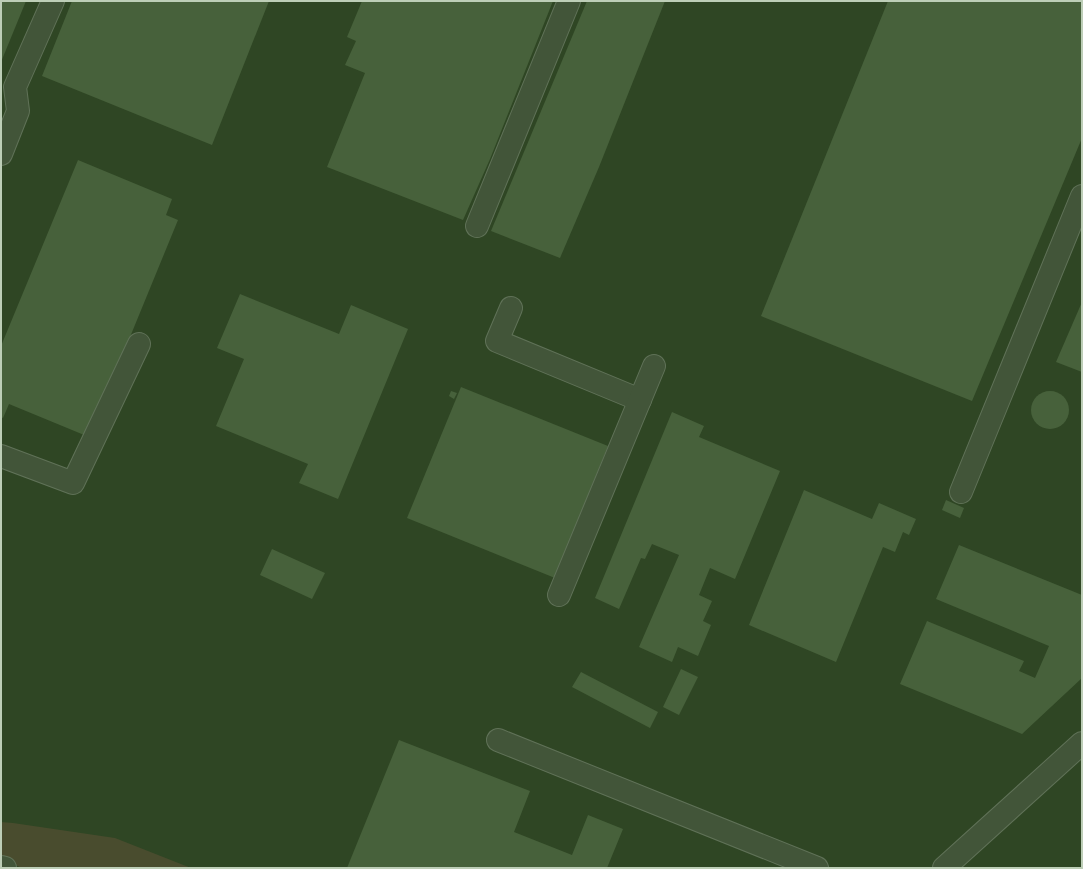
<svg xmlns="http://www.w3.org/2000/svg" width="1083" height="869" viewBox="0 0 1083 869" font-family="Commissioner,sans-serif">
<rect width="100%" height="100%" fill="#2f4624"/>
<polygon fill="#494c2e" points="1,822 13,823 115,838 191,868 22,868 1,859"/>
<g fill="#47613b">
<polygon points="1,1 26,1 1,62"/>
<polygon points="72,1 269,1 212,145 42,76"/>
<polygon points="362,1 553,1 490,159 463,220 327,167 365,73 345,65 356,41 347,37"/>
<polygon points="587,1 665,1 599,167 560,258 491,231"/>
<polygon points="888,1 1082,1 1082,138 972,401 761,316"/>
<polygon points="78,160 172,199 166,215 178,220 89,437 9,404 3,418 1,417 1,346"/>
<polygon points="240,294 339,334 351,305 408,329 338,499 299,483 308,464 216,426 244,359 217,348"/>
<polygon points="1082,302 1082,372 1056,362"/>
<polygon points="461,387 608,446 555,578 407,518"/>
<polygon points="451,391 457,393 454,399 449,396"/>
<circle cx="1050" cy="410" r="19"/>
<polygon points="672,412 704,426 699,437 780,471 735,579 710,568 699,595 712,601 703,621 711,625 698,656 678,647 672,662 639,647 679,555 652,544 645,559 641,558 619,609 595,598"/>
<polygon points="804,490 872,519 879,503 916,519 909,535 903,532 895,552 883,547 836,662 749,625"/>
<polygon points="946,500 964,508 960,518 942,510"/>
<polygon points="959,545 1082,595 1082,678 1022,734 900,684 927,621 1024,661 1019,671 1035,678 1049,646 936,599"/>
<polygon points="272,549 325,573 312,599 260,575"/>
<polygon points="681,669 698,677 679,715 663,707"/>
<polygon points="581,672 658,712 650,728 572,687"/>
<polygon points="399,740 530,791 514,832 572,855 588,815 623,829 607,868 347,868"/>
</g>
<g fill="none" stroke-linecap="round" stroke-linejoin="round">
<defs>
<g id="minor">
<polyline points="1,154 18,111 15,87 53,1"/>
<polyline points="477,226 569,1"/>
<polyline points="511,308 497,341 640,400"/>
<polyline points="1,456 73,483 139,344"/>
<polyline points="961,492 1082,196"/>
<polyline points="559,595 654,366"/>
<polyline points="498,740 817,868"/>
<polyline points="1,867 5,868"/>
<polyline points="944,868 1082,743"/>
</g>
</defs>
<use href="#minor" stroke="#607258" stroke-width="24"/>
<use href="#minor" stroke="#425539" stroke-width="22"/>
</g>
<rect width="1083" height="869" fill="none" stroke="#bdceb7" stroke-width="4"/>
</svg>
